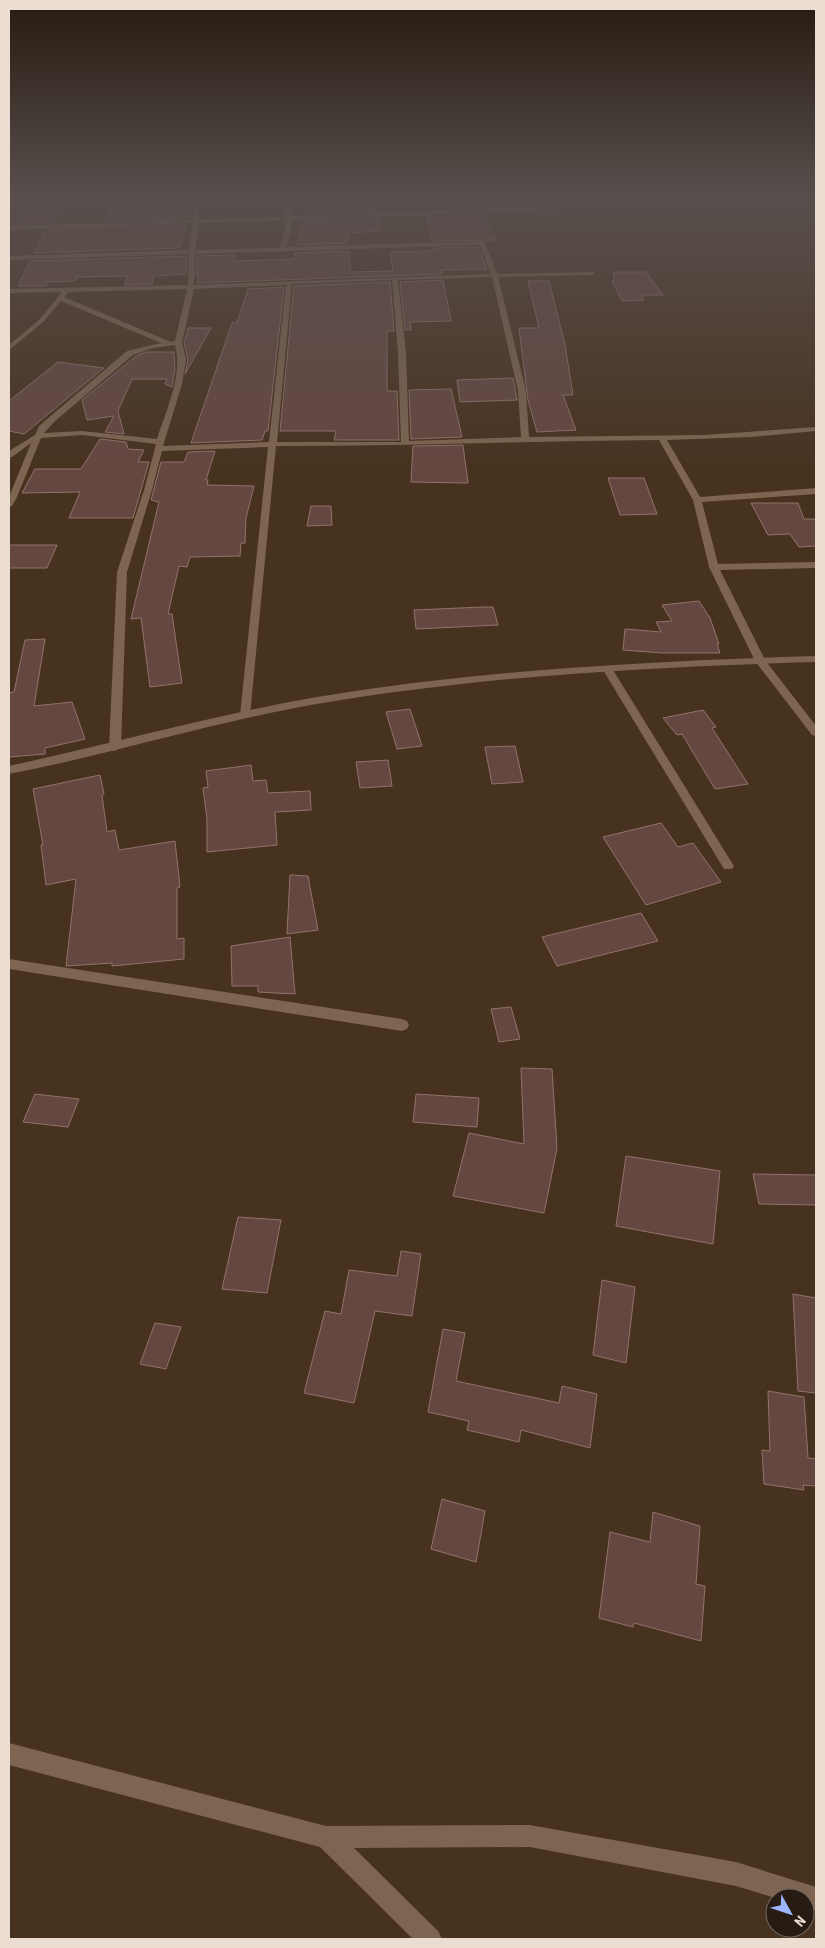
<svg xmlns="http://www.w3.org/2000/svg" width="825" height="1948" viewBox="0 0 825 1948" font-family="'Roboto Condensed',sans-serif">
<rect width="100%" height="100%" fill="#47321f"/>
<g fill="#654741" stroke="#92726b">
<polygon points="191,197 191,218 107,221 110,207 167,205 168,198"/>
<polygon points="365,200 367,212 305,214 307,205 330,204 329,201"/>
<polygon points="62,201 51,223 16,224 26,206 35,206 37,202"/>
<polygon points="483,215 496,240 433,241 427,217"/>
<polygon points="377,219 379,231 347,233 348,243 297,245 303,221"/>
<polygon points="186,225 180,248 34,253 46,230"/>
<polygon points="478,247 487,269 441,270 442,274 197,283 198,274 196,274 197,256 234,255 234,261 296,259 295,253 348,251 351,272 393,271 390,252 432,251 432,249 435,248"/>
<polygon points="187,256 186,274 154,276 152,284 125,285 127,276 77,277 75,281 48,282 46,286 18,286 30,261"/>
<polygon points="613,272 646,272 663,295 641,295 644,300 622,301 612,281 615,281"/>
<polygon points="443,280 451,321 410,322 411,330 405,330 400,282"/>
<polygon points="528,281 549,281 565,345 573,395 563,395 576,430 537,432 528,400 519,328 539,328"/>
<polygon points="390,282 394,331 387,331 387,391 397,391 399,440 334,440 336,431 280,431 294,286"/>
<polygon points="284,287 268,431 265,431 262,440 191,443 232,323 237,323 248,289"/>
<polygon points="188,328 211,328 185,374 188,359 184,343"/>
<polygon points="146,352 174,352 175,369 172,387 165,384 167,379 132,379 118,411 124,434 105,432 114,416 87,420 82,400 136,356"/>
<polygon points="58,362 104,368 24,434 9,431 9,401"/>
<polygon points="513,378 517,400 460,402 457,380"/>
<polygon points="451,389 462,437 411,439 409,390"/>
<polygon points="100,439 126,442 128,449 144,450 138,462 149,462 133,518 69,518 80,492 22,493 35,469 81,469"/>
<polygon points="463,445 468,483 411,482 413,446"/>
<polygon points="215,451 206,480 208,480 207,485 254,486 246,518 245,543 241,543 240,556 190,557 187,567 179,566 168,614 172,614 182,683 150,687 141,618 131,619 159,502 151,500 161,462 184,462 188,452"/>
<polygon points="608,478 644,478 657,514 620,515"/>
<polygon points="751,503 798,503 804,519 816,519 816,546 799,547 790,534 768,535"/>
<polygon points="311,506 331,506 332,525 307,526"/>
<polygon points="9,545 57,545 47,568 9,568"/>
<polygon points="699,601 710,618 719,644 717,644 720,653 662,653 623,650 625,629 661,632 656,622 672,621 662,605"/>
<polygon points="483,607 493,607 498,625 416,629 414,610"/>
<polygon points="45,639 34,706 72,702 85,739 45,748 45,754 9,757 9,693 14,692 25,640"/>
<polygon points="410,709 422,746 397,749 386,712"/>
<polygon points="703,710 716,727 712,728 748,784 715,789 682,734 677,735 663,718"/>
<polygon points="515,746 523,782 492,784 485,747"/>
<polygon points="388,760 392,786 360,788 356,762"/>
<polygon points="251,765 253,781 266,780 268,793 310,791 311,810 275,812 277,845 207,852 207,819 203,788 208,787 206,771"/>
<polygon points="100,775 104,794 102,795 107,832 115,830 119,850 175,841 180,887 177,888 177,939 184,938 184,959 112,966 112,963 66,966 76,879 46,885 41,845 43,845 33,789"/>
<polygon points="661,823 678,847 693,843 721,882 646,905 603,837"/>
<polygon points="290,875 308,876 318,930 287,934"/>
<polygon points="641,913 658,941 557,966 542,937"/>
<polygon points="290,937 295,994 258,992 258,986 232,986 231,946"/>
<polygon points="511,1007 520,1039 499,1042 491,1009"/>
<polygon points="521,1068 552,1069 557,1148 544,1213 453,1196 469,1133 524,1144"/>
<polygon points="35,1094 79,1099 68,1127 23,1122"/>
<polygon points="416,1094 479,1098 477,1127 413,1122"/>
<polygon points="626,1156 720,1171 713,1244 616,1226"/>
<polygon points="753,1174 816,1175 816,1205 759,1204"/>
<polygon points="238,1217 281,1220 267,1293 222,1289"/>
<polygon points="401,1251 421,1254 412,1316 375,1311 354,1403 304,1393 325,1311 341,1314 349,1270 397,1276"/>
<polygon points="602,1280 635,1287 626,1363 593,1355"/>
<polygon points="793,1294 816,1298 816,1393 798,1391"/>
<polygon points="155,1323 181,1327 166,1369 140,1364"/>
<polygon points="443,1329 465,1333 456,1381 559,1403 562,1386 597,1394 590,1448 521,1430 519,1442 467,1430 469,1421 428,1412"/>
<polygon points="768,1391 804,1397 808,1458 816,1459 816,1486 803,1485 804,1490 764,1484 762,1450 770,1451"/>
<polygon points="442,1499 485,1511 476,1562 431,1549"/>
<polygon points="653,1512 700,1526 696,1584 705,1586 701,1641 634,1623 633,1627 599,1618 610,1532 650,1542"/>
</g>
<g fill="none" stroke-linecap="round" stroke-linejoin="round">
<g fill="#7d6551" fill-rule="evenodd">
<polygon points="9,197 88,197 85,199 9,201"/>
<path d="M193,197H199V220L286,217V197H292L291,216L369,214L367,197H373L375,213L461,210L457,197H463L466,210L675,198L694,201L730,197L694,205L675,202L464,214L291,220V231L286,247L482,241L485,243L497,274L594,272L595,273L592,275L498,277L526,391L529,437L704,435L816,427V431L751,437L667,440L700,497L816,488V494L702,502L718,564L816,562V568L720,570L765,660L816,726V736L812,735L755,661L709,567L693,500L659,440C532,441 404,446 276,446L250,715L245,718L240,715L268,447L162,451L152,490L127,572L121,747L115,751L111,750L109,747L117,572L144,490L156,444L82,435L41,438L17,497L12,506L9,507V497L31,443L12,457H9V451L35,435L39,426L127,351L161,343L61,301L43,322L9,350V345L39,320L62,292L9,293V289L188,285L189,254L9,260V256L189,250L193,223L9,230V226L193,220ZM285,220V231L279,248L195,250L199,223ZM480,245L491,274L194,285L195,254ZM492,277L518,391L521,437L409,441L406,353L398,280ZM392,280L398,353L401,442H277L292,284ZM286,285L269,442L163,446L182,384L186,359L182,343L194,289ZM187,289L175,341L171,342L64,297L69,292ZM175,345C183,376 166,410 157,439L82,431L44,433L55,421L133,355L153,348Z"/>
<polygon points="608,667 613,670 732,863 734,866 732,869 724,869 603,670"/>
<polygon points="9,959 402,1019 407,1021 409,1025 407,1029 402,1031 9,969"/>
<polygon points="9,1743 326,1826 530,1825 736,1862 816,1887 816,1911 805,1907 805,1898 775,1898 736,1886 530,1847 354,1848 438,1931 442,1939 413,1939 320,1847 9,1765"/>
</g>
<path fill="#7d6551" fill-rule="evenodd" d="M816,656V662C649,667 482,676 317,704C213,722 112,754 9,774V766C112,744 214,715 317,697C482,670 649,661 816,656Z"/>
</g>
<linearGradient id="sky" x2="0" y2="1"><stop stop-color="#271c11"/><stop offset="0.42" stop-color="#584f4d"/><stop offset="1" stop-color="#584f4d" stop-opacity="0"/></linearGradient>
<rect width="825" height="469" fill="url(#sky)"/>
<rect width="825" height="1948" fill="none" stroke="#ebddd2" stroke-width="20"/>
<g transform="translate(790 1913) rotate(130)"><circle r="24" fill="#261c14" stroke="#756960"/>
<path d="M0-4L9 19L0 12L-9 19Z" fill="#9db4fd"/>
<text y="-8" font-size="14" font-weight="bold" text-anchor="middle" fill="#ebddd2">N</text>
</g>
</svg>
